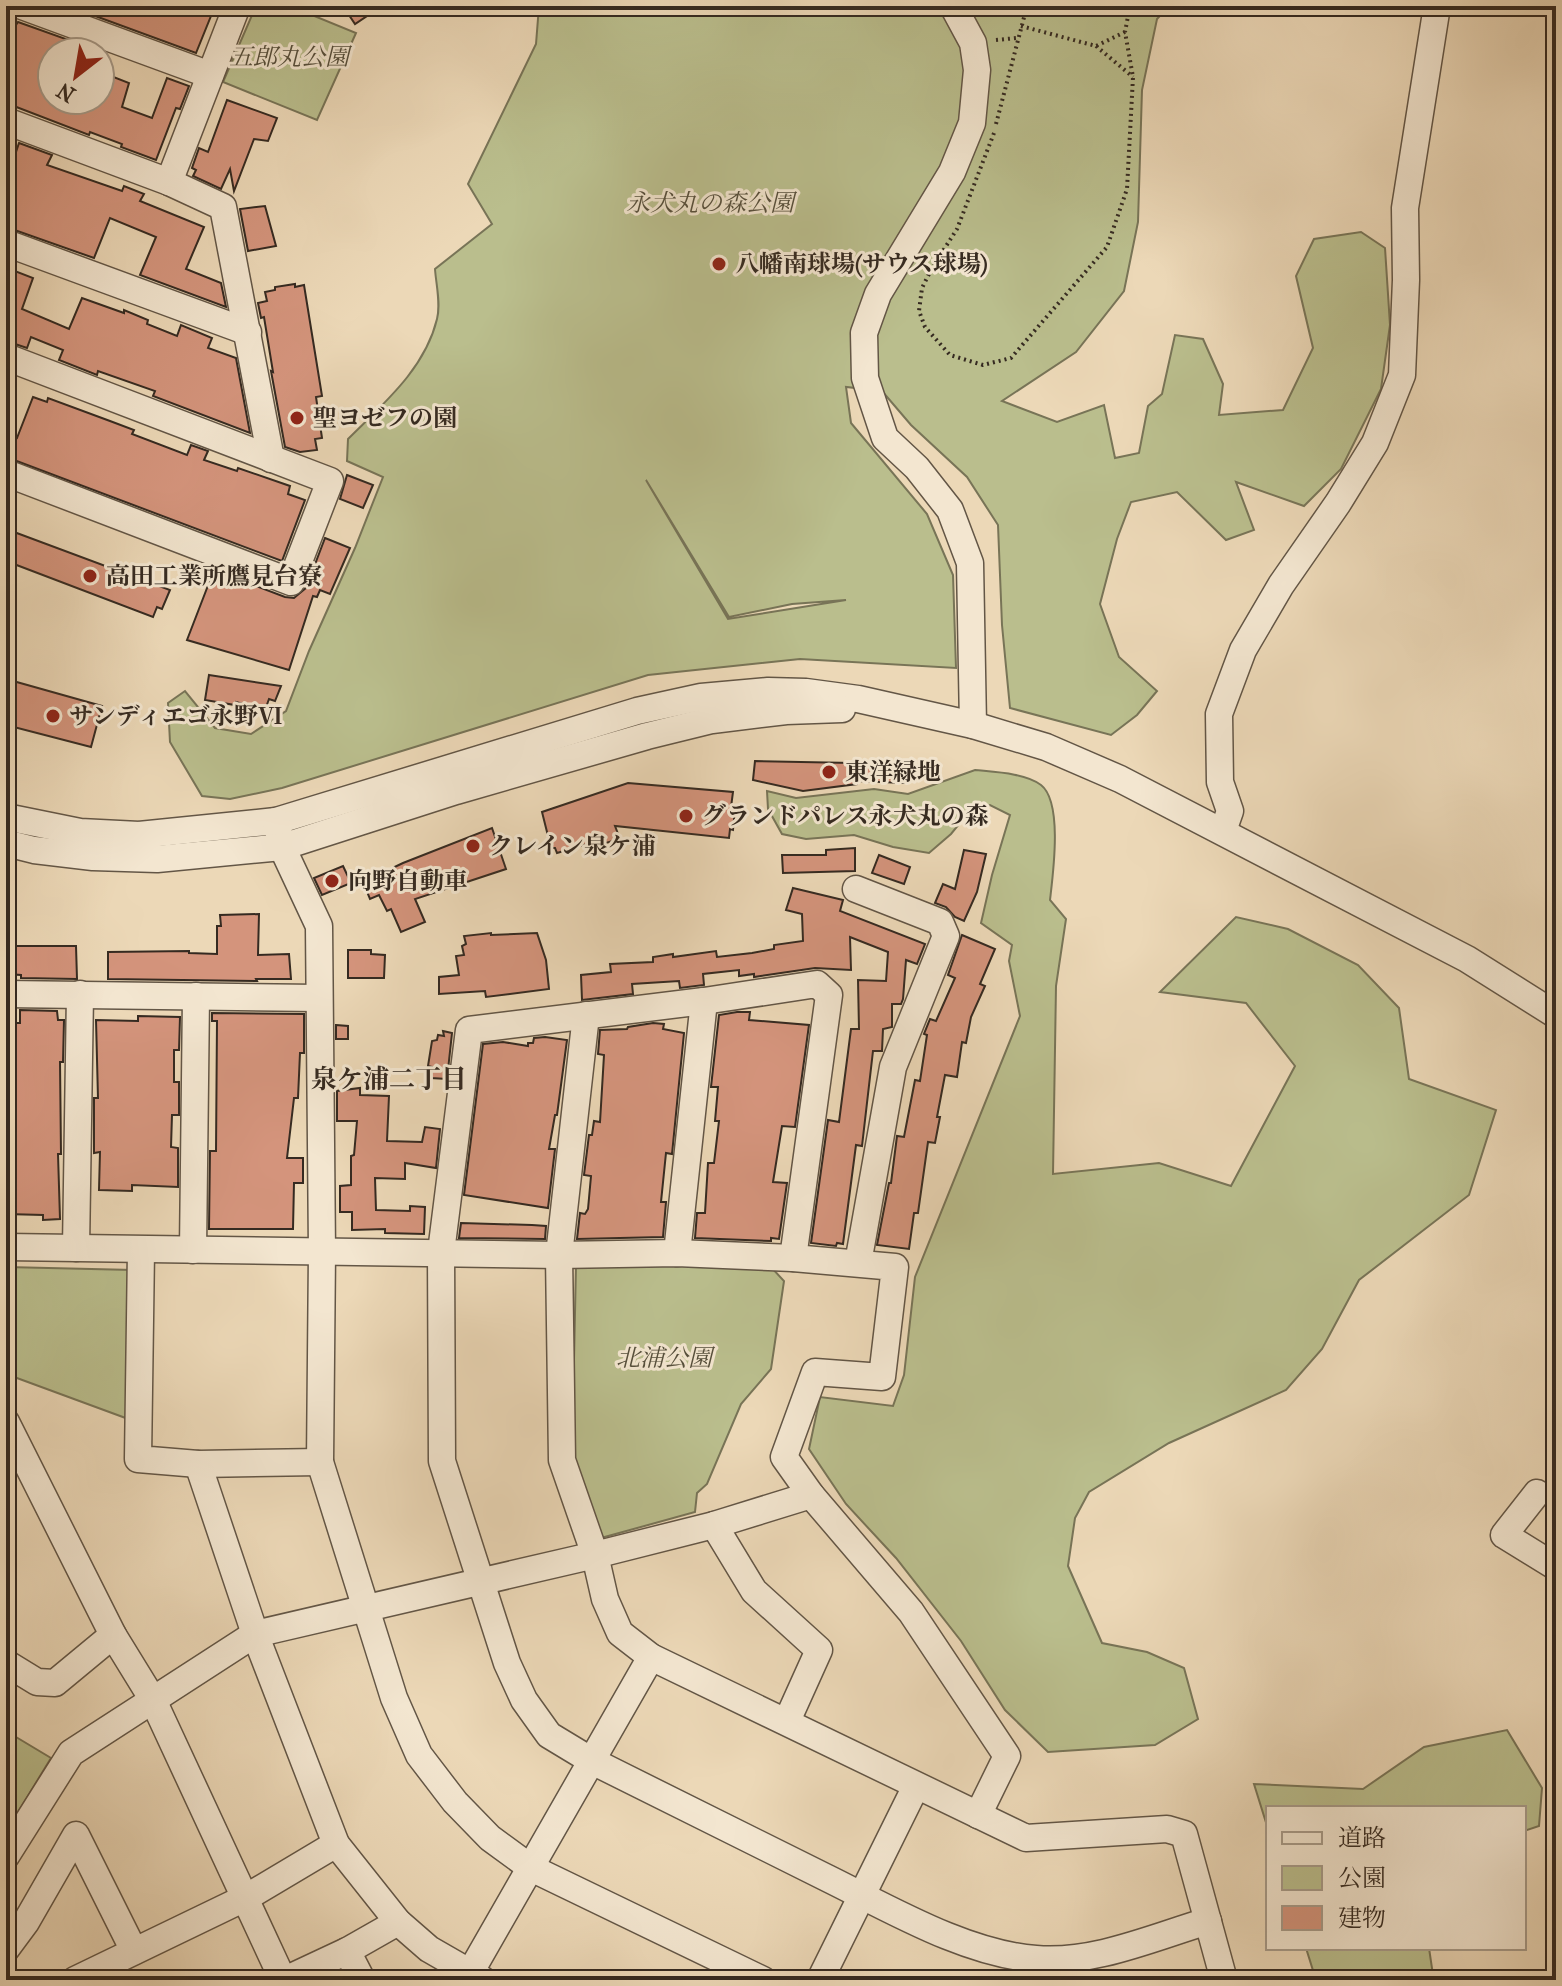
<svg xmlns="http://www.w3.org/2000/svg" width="1562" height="1986" viewBox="0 0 1562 1986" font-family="'IM FELL French Canon','Noto Serif JP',serif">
<rect width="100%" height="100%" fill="#ecd8b7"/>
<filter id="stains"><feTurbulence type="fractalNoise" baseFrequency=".0025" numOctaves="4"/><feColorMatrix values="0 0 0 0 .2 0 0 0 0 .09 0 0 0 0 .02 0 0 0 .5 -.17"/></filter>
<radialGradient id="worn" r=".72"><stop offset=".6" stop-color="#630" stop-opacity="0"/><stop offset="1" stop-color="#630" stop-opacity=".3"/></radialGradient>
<g fill="#babe8d" stroke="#787457" stroke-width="2" fill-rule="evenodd">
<polygon points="256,6 290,6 356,33 317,120 223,82"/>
<path d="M539,6H1169L1157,19L1142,90L1138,222L1124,291L1076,352L1002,401L1057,422L1104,405L1115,458L1139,453L1148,406L1162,394L1175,335L1203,339L1223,384L1219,415L1283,410L1313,348L1296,276L1314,239L1361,232L1385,248L1390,325L1381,389L1341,469L1304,506L1236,482L1254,530L1226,540L1177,492L1131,502L1117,539L1100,604L1119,657L1157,691L1137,715L1111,735L1010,708L1002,625L998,525L967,477L911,425L882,391L846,387L851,423L927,514L953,575L956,668L800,659L648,675L282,788L230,799L202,796L170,742L168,703L185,691L215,728L251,734L286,711L309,651L355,548L383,477L347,461L348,439C383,404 425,369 437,319C441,304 436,284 435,269L492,224L468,184L536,44ZM646,480L729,617L792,604L846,600L728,619Z"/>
<path d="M975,770C994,772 1025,773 1041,785C1063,802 1053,874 1050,900L1066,919L1056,986L1053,1174L1159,1163L1231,1186L1295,1066L1246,1003L1160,992L1236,917L1288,929L1358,965L1399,1008L1409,1079L1496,1110L1469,1195L1359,1280L1322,1349L1286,1390L1169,1443L1089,1492L1075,1518L1068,1566L1102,1643L1147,1652L1184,1668L1198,1719L1155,1745L1048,1752L1005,1710L961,1641L896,1558L846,1504L809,1449L820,1397L893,1406L904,1375L915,1277L1020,1016L1009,961L1012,945L981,923L992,875L1010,815L990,805L968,813L951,834L929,853L893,847L854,835L806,839L782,834L768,809L767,791L796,798L874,789L908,794Z"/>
<polygon points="576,1265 770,1266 784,1281 771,1369 741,1404 707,1484 697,1493 695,1512 601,1538 572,1455"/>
<polygon points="6,1267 133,1270 131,1420 6,1374"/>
<polygon points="1507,1730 1542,1788 1539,1826 1524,1831 1524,1808 1268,1808 1268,1829 1254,1784 1363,1789 1424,1747"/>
<polygon points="6,1731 51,1758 6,1832"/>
<polygon points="1306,1948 1429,1948 1433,1975 1438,1980 1316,1980"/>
</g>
<g fill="#d4947c" stroke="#352a21" stroke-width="2">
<polygon points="68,6 215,6 196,53"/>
<polygon points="343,6 382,6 355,24"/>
<polygon points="6,20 16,25 18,22 77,43 74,52 50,52 52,100 87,100 95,104 96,100 100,100 100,89 106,74 129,83 122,107 152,118 167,78 189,86 180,109 176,108 156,160 121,147 122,144 90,132 89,135 6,103"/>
<polygon points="227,100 277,118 268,141 254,139 234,191 230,169 221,189 193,176 196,170 192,168 199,148 208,152"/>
<polygon points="19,143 52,155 47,165 122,191 124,186 144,194 140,201 204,227 186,269 221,283 226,307 140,275 156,237 110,218 94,258 6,227 6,152 15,155"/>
<polygon points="265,206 276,246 248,251 240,209"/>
<polygon points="6,260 15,263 12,270 33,278 22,309 69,329 82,298 124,313 124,310 148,320 147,324 177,336 181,325 212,338 208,348 236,358 250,433 153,396 155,391 98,371 97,375 59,360 63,350 31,337 27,348 6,341"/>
<polygon points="295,284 295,287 304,285 322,396 316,397 322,438 315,439 317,450 300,452 285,447 271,371 273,372 264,317 261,318 258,303 267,301 265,292 275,290 275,287"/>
<polygon points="33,397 47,402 48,398 110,421 134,430 132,434 187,455 191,445 208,451 204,460 237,471 238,468 290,486 288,494 305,500 282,561 6,457 6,433 17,438"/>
<polygon points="347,475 373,485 363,508 340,499"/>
<polygon points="6,529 170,590 162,609 157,607 153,617 6,561"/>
<polygon points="325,538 350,548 330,594 320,590 317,597 313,596 289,670 187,640 214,570 285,597 294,598 306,588"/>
<polygon points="209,675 274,685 281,686 275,701 269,699 265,710 236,702 235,705 205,700"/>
<polygon points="6,679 102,706 91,747 6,725"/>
<polygon points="755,761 904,764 904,783 857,781 857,784 803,791 753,780"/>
<polygon points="628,783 733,792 731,807 735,808 733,830 730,829 729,838 615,826 620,839 595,846 594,842 557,853 555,848 551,848 542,812"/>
<polygon points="492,828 506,869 415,899 425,922 401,932 391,909 387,911 379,895 370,899 363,882 403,863"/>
<polygon points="855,848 855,871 783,873 782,855 826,855 826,850"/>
<polygon points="964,850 986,854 977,892 964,921 955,917 946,907 935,903 943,884 955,889"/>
<polygon points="879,855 910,867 904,884 872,873"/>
<polygon points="343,866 351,883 322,895 314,878"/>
<polygon points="793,888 843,900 840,911 925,944 917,964 906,960 903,999 901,1004 892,1004 892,1027 883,1029 882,1051 873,1051 862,1146 856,1145 843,1244 837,1243 836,1246 811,1243 828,1120 839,1122 851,1029 859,1029 858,980 886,981 888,952 850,937 851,970 815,968 754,977 754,974 739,976 739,970 703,974 704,985 680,988 679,981 632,984 633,994 582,1000 581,975 611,972 610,964 653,962 653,957 673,954 673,957 716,951 717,957 752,953 774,949 774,945 803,941 802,914 786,910"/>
<polygon points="259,914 258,955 289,954 291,979 256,979 257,981 108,979 108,952 189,951 189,953 217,954 217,926 221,926 220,915"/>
<polygon points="491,933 491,935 537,933 546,960 549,989 486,997 485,991 439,994 439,977 459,975 456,956 464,955 462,946 466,944 464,936"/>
<polygon points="962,935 995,949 980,984 985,986 971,1017 966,1043 962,1042 957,1077 945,1075 937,1117 940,1117 935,1143 928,1142 918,1213 914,1213 909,1249 877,1245 889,1183 891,1183 897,1136 904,1137 915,1080 920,1081 927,1035 924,1034 930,1019 936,1021 955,978 948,975"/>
<polygon points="6,946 76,946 77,979 21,978 21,975 6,974"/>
<polygon points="348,950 371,950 371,954 385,955 384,978 348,978"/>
<polygon points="20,1010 57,1011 58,1020 64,1020 63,1062 60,1062 61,1154 58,1154 60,1219 43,1220 43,1215 6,1214 6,1023 20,1023"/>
<polygon points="737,1012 750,1012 749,1020 809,1025 795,1127 782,1126 773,1182 787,1183 779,1239 771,1238 771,1241 695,1238 697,1213 705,1213 708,1163 714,1163 719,1121 715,1121 718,1087 711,1087 719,1015"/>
<polygon points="212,1013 304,1014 304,1053 300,1053 298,1098 294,1098 287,1158 303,1158 303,1183 294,1183 293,1229 209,1229 210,1151 216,1151 217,1021 212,1021"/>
<polygon points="138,1016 180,1017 179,1050 174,1050 174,1082 179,1082 179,1115 172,1115 171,1147 178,1148 178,1187 132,1185 132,1191 99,1190 100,1152 94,1153 94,1098 98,1098 96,1020 138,1021"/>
<polygon points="653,1023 664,1024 663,1029 684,1033 672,1154 666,1153 661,1202 666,1202 663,1237 577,1239 580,1213 585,1214 588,1209 591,1176 584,1175 589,1135 592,1135 594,1121 600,1122 604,1055 598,1054 600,1030 627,1029 628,1027"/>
<polygon points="336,1025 348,1026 348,1039 336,1039"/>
<polygon points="443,1031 452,1033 447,1079 431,1078 432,1067 428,1066 432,1041 437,1040 438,1035 444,1036"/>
<polygon points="545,1037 567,1040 557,1115 555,1115 549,1149 555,1149 548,1208 464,1195 483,1044 503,1042 528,1046 528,1043 533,1043 534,1038"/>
<polygon points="360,1088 360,1095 389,1096 387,1141 422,1142 425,1127 440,1129 436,1168 405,1163 405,1179 375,1178 376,1210 410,1211 410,1206 425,1207 424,1234 385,1233 385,1229 352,1230 352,1212 340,1212 340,1186 351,1185 351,1156 354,1155 357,1121 337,1121 337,1091"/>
<polygon points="461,1223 532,1225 546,1226 545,1239 459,1238"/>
</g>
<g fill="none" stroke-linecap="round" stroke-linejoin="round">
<defs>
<g id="minor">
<polyline points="22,6 210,75"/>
<polyline points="953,6 973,43 977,70 972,123 952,172 878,294 864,333 865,378 885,438 917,468 950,510 970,563 973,725"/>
<polyline points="6,121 169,182 223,207 271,459"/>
<polyline points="169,182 237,6"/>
<polyline points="6,243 248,332"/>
<polyline points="6,357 330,481 291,582 6,473"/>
<polyline points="6,817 80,832 139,835 276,821 637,711 701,697 768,691 806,692 858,699 973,725 1046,747 1120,779 1467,959 1556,1015"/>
<polyline points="276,821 282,847 319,926 322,1252 320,1462 394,1698 419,1755 455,1802 490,1838 531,1868 763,1980"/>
<polyline points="1223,831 1230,811 1220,782 1219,714 1243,650 1281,585 1338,503 1375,443 1402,375 1406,280 1405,208 1437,6"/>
<polyline points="6,843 34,850 93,857 157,859 282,847 456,791 647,736 712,720 786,711 842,709"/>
<polyline points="856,889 940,922 946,936 893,1067 858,1263"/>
<polyline points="6,994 318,998"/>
<polyline points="586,1015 559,1255 562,1460 595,1555 605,1599 620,1633 651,1657 1026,1838 1167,1829 1184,1834 1224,1980"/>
<polyline points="6,1247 559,1255 677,1253 793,1258 895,1267 882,1377 815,1372 784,1457 811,1495 911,1612 1007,1756 978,1815"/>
<polyline points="76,1248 80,994"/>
<polyline points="141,1250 138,1459 198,1464 320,1462"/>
<polyline points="193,1250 196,996"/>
<polyline points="677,1253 704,1001"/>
<path d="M793,1258L829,995L817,984L704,1001L469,1030L441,1252L442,1461L507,1663L524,1700L549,1735L592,1761C671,1800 749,1839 827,1878C890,1909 966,1954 1036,1959C1094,1964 1154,1937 1208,1921"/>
<polyline points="6,1422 113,1635 153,1700 283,1980"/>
<polyline points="198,1464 255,1634 336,1844 398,1922 429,1949 483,1980"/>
<polyline points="1537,1493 1504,1535 1556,1567"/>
<polyline points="714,1525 754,1591 819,1650 787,1721"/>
<polyline points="6,1663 37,1682 55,1683 113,1635"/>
<polyline points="6,1856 71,1753 255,1634 595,1555 714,1525 811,1495"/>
<polyline points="6,1949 26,1922 76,1835 134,1951"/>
<polyline points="347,1951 362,1980"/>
<polyline points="470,1973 651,1657"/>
<polyline points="75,1980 247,1897 336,1844"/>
<polyline points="285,1980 347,1951 398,1922"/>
<polyline points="820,1980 916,1786"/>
</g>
</defs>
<use href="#minor" stroke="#635646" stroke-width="29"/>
<g stroke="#352a21" stroke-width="4" stroke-dasharray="2 4" stroke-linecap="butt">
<polyline points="1021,26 1096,46 1125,32"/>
<polyline points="996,40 1017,38"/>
<polyline points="1096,46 1133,77"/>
<polyline points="996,124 1027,6"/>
<polyline points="994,133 957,229 932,268 922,288 919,311 925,327 950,355 983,365 1011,358 1107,247 1127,189 1133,77 1125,32 1130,6"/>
</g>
<use href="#minor" stroke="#f3e6d0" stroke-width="26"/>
</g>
<g fill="#8f2418" stroke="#f3e6d0" stroke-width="3">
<circle cx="719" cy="264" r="8"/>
<circle cx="297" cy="418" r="8"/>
<circle cx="90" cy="576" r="8"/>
<circle cx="53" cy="716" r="8"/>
<circle cx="829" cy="772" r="8"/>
<circle cx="686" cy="816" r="8"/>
<circle cx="473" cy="846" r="8"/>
<circle cx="332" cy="881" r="8"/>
</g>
<g text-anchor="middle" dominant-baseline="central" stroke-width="6" stroke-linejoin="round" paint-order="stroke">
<g font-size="24" font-style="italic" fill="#564f3c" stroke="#f3e6d0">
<text x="289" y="57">五郎丸公園</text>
<text x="710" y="203">永犬丸の森公園</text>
<text x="664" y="1358">北浦公園</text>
</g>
<g font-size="24" font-weight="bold" fill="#352a21" stroke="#f3e6d0" text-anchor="start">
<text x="735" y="264">八幡南球場(サウス球場)</text>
<text x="313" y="418">聖ヨゼフの園</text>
<text x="106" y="576">高田工業所鷹見台寮</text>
<text x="69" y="716">サンディエゴ永野Ⅵ</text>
<text x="845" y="772">東洋緑地</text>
<text x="702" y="816">グランドパレス永犬丸の森</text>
<text x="489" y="846">クレイン泉ケ浦</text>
<text x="348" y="881">向野自動車</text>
</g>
<g font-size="26" font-weight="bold" fill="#352a21" stroke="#f3e6d0">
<text x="389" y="1079">泉ケ浦二丁目</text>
</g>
</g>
<rect width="1562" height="1986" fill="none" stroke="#ecd8b7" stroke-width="32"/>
<rect x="8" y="8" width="1546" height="1970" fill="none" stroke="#352a21" stroke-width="4"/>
<rect x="16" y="16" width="1530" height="1954" fill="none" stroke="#352a21" stroke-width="2"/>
<rect x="1266" y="1806" width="260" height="144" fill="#f3e6d0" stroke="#a79b8a" stroke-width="2"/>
<rect x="1282" y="1832" width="40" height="12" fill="#f3e6d0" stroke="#a79b8a" stroke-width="2"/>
<text x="1338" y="1846" font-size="24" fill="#352a21">道路</text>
<rect x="1282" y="1866" width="40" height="24" fill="#babe8d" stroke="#a79b8a" stroke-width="2"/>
<text x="1338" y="1886" font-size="24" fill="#352a21">公園</text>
<rect x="1282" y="1906" width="40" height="24" fill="#d4947c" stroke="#a79b8a" stroke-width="2"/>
<text x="1338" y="1926" font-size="24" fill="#352a21">建物</text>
<g transform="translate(76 76) rotate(211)"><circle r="38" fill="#f3e6d0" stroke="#a79b8a" stroke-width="2"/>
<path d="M0-6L14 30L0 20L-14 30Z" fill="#8f2418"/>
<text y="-12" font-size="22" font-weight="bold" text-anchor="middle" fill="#352a21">N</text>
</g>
<rect width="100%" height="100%" filter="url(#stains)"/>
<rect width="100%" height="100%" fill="url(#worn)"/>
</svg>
